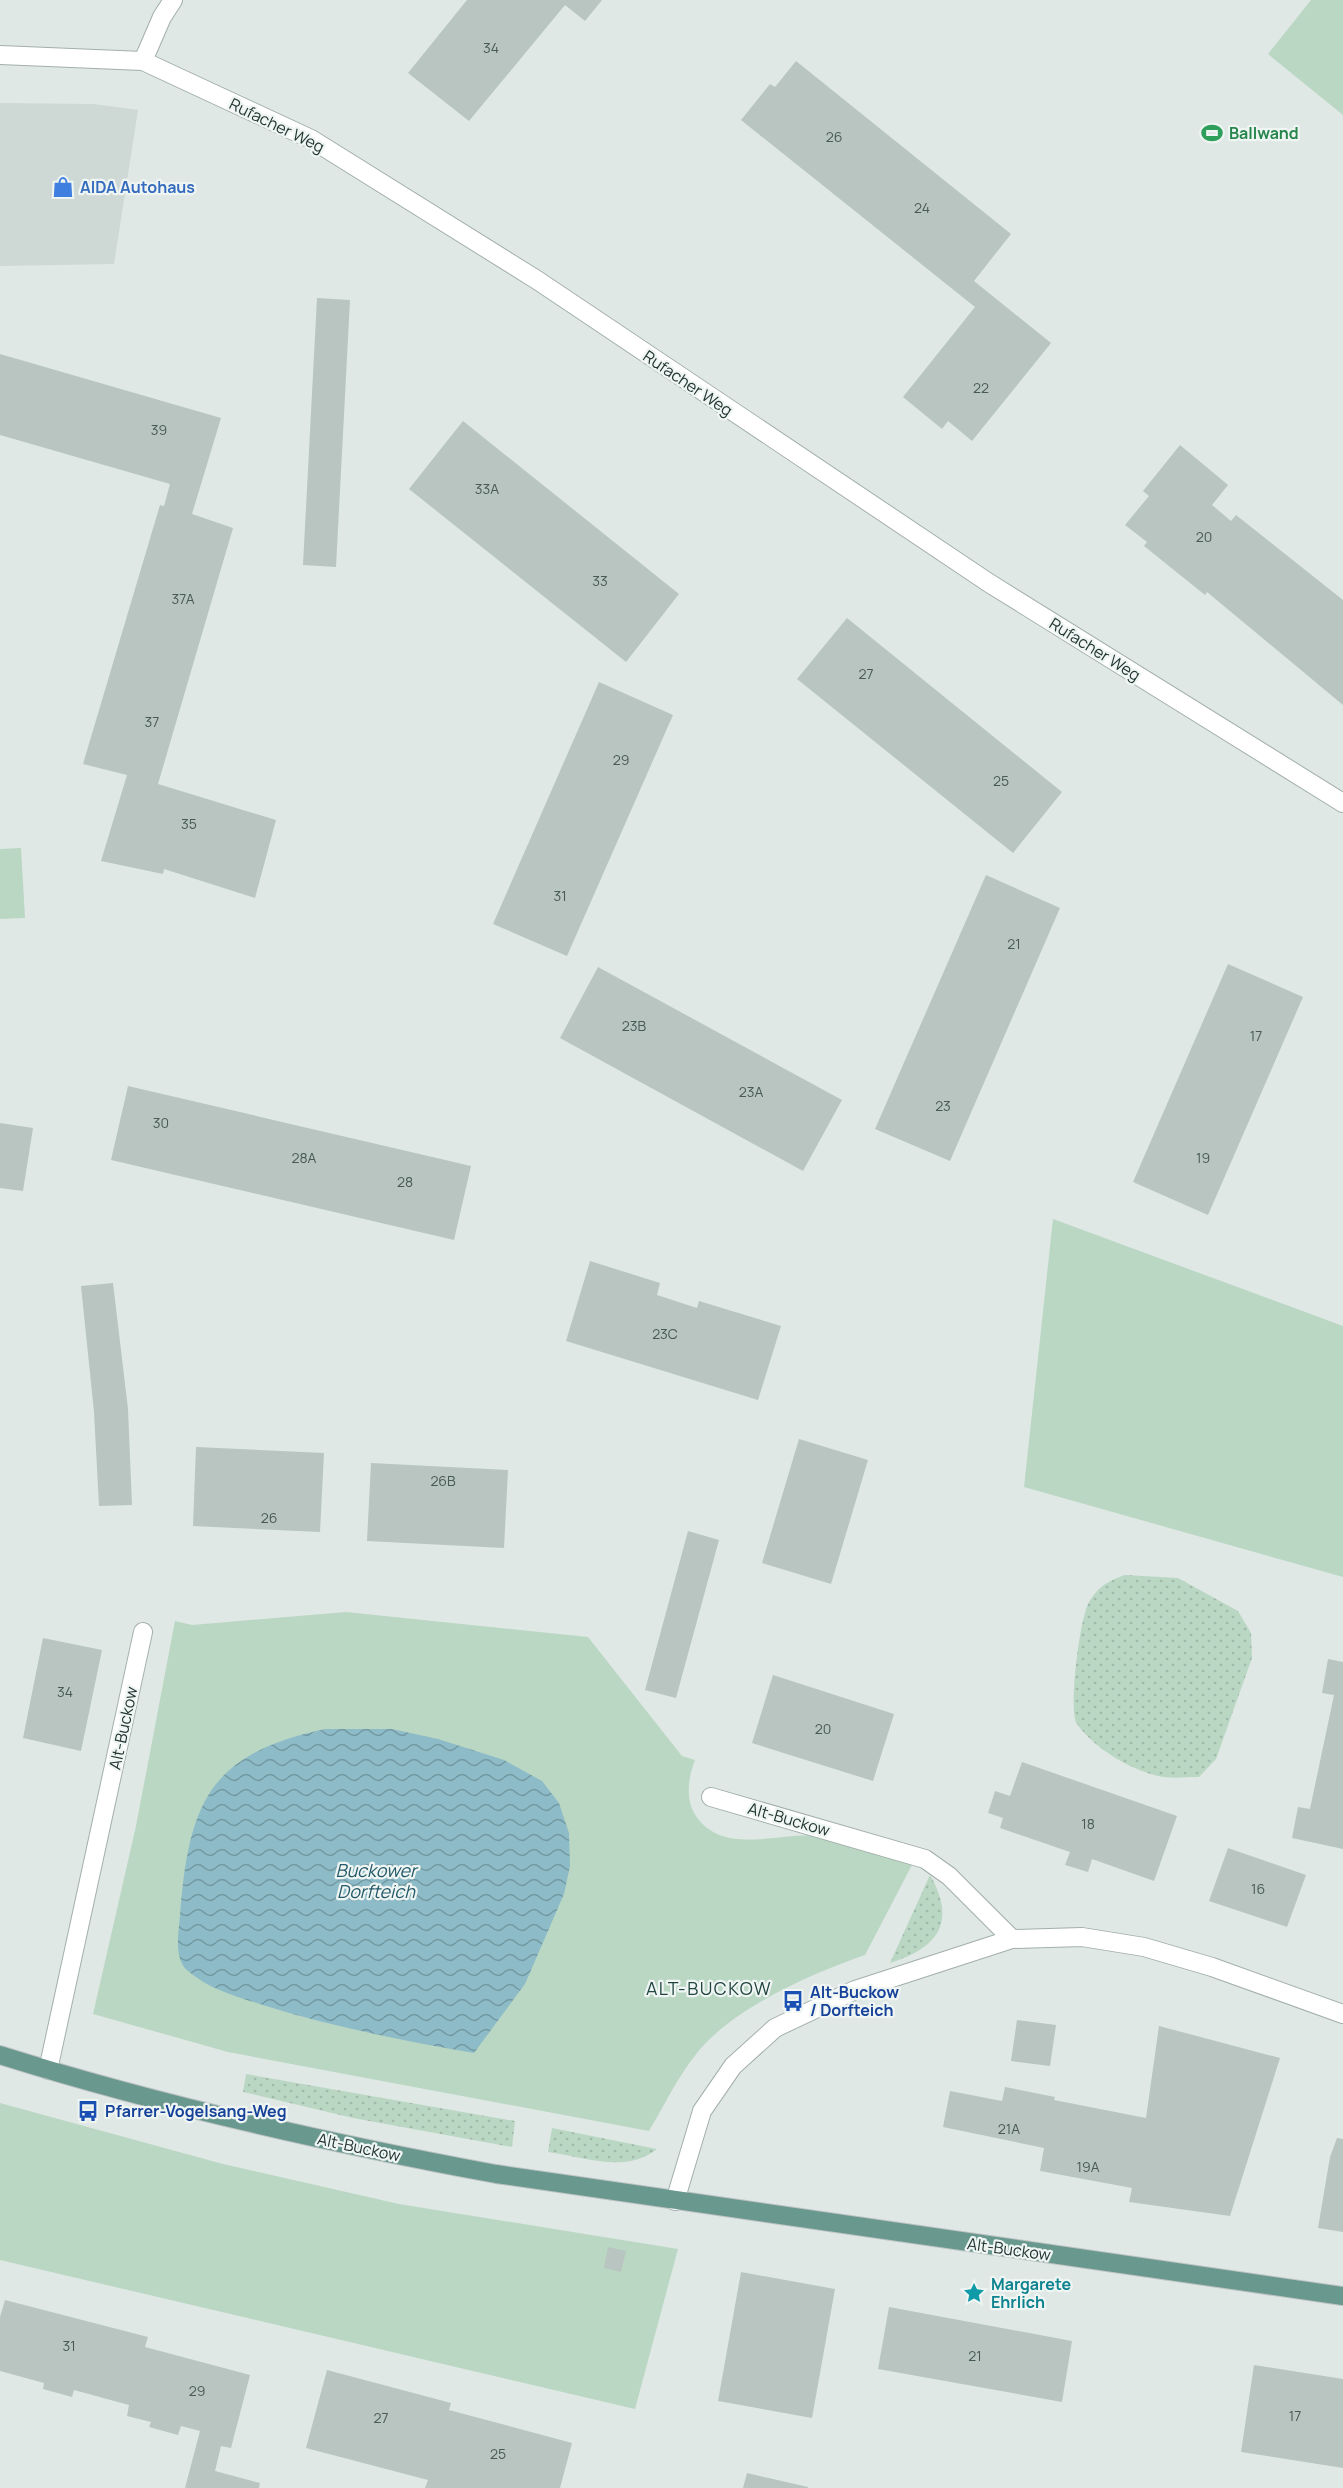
<svg xmlns="http://www.w3.org/2000/svg" width="1343" height="2488" viewBox="0 0 1343 2488" font-family="Manrope,sans-serif">
<defs>
<pattern id="grass-dots" width="8" height="8" patternUnits="userSpaceOnUse" patternTransform="scale(1.5)"><rect width="8" height="8" fill="#bad7c4"/><path d="M2 2h.1M6 6h.1" fill="none" stroke="#a0b9a9" stroke-width="1.8" stroke-linecap="round"/></pattern>
<pattern id="water-waves" width="16" height="10" patternUnits="userSpaceOnUse" patternTransform="scale(1.5)"><rect width="16" height="10" fill="#8dbbc7"/><path d="M0 5q4-4 8 0t8 0" fill="none" stroke="#7399a2"/></pattern>
</defs>
<rect width="100%" height="100%" fill="#dfe8e5"/>
<polygon fill="#ced8d4" points="0,103 94,104 138,110 114,264 0,266"/>
<g fill="url(#grass-dots)">
<path d="M1125,1575L1178,1578L1238,1611L1251,1633L1252,1658L1216,1759L1199,1777C1186,1777 1170,1779 1158,1776C1129,1769 1094,1748 1077,1724C1068,1709 1080,1617 1089,1602C1099,1586 1108,1581 1125,1575Z"/>
<path d="M930,1875C957,1922 938,1948 890,1963Z"/>
<polygon points="246,2074 515,2121 512,2147 353,2118 243,2092"/>
<path d="M552,2128L657,2149C626,2174 584,2157 548,2152Z"/>
</g>
<g fill="#bad7c4">
<polygon points="1311,0 1343,0 1343,115 1268,54"/>
<polygon points="21,848 25,918 0,919 0,849"/>
<polygon points="1053,1219 1343,1326 1343,1577 1024,1487"/>
<path d="M346,1612L588,1637L682,1756L695,1760C688,1778 685,1800 696,1816C724,1857 780,1831 820,1836C851,1840 883,1855 912,1865L865,1955C811,1974 734,2007 697,2053C678,2076 664,2106 649,2131L228,2052L93,2014L136,1826L175,1621L192,1625Z"/>
<polygon points="0,2103 223,2164 399,2204 678,2249 635,2409 0,2260"/>
</g>
<path fill="url(#water-waves)" d="M325,1729H392L438,1739L504,1760L542,1781L559,1803L569,1833L570,1866L564,1894L525,1984L474,2053C404,2041 334,2027 266,2006C238,1997 210,1990 188,1971C173,1959 179,1931 180,1915C189,1802 209,1754 325,1729Z"/>
<g fill="#b8c5c1">
<polygon points="467,0 602,0 585,21 565,5 469,121 408,73"/>
<polygon points="796,61 1011,234 974,281 1051,343 972,441 948,421 942,429 903,397 975,307 741,120 770,84 775,87"/>
<polygon points="317,298 350,300 336,567 303,565"/>
<polygon points="0,354 221,418 192,514 233,528 158,784 276,820 255,898 164,869 163,874 101,861 127,775 83,764 160,505 164,506 170,484 0,435"/>
<polygon points="463,421 679,594 626,662 409,489"/>
<polygon points="1180,445 1228,485 1212,505 1231,521 1236,515 1343,600 1343,705 1207,592 1205,595 1144,546 1147,542 1125,525 1149,496 1143,491"/>
<polygon points="847,618 1062,792 1013,853 797,679"/>
<polygon points="599,682 673,715 567,956 493,924"/>
<polygon points="986,875 1060,908 950,1161 875,1129"/>
<polygon points="1228,964 1303,997 1208,1215 1133,1182"/>
<polygon points="598,967 842,1100 803,1171 560,1038"/>
<polygon points="128,1086 471,1166 454,1240 111,1160"/>
<polygon points="0,1123 33,1128 23,1191 0,1188"/>
<polygon points="590,1261 660,1283 657,1295 697,1308 699,1301 781,1326 758,1400 566,1341"/>
<polygon points="113,1283 128,1409 132,1505 99,1506 94,1412 81,1286"/>
<polygon points="799,1439 868,1460 831,1584 762,1563"/>
<polygon points="196,1447 324,1453 320,1532 193,1526"/>
<polygon points="371,1463 508,1470 504,1548 367,1541"/>
<polygon points="688,1531 719,1540 676,1698 645,1690"/>
<polygon points="43,1638 102,1650 81,1751 23,1738"/>
<polygon points="1328,1659 1343,1662 1343,1849 1292,1838 1298,1807 1310,1809 1334,1695 1322,1693"/>
<polygon points="773,1675 894,1714 873,1781 752,1743"/>
<polygon points="1022,1762 1177,1816 1154,1881 1092,1859 1088,1872 1065,1865 1070,1852 1000,1828 1003,1818 988,1813 995,1791 1010,1796"/>
<polygon points="1228,1848 1306,1875 1287,1927 1209,1901"/>
<polygon points="1017,2020 1056,2025 1050,2066 1011,2061"/>
<polygon points="1159,2026 1280,2058 1230,2216 1129,2202 1132,2188 1040,2171 1044,2148 943,2127 950,2091 1002,2101 1005,2087 1055,2097 1054,2100 1146,2118"/>
<polygon points="1337,2138 1343,2139 1343,2232 1318,2228 1330,2157"/>
<polygon points="608,2247 626,2251 621,2272 604,2268"/>
<polygon points="741,2272 835,2289 812,2418 718,2401"/>
<polygon points="5,2300 148,2337 145,2347 250,2375 231,2448 221,2446 215,2471 260,2483 259,2488 185,2488 200,2431 181,2426 178,2435 149,2427 151,2422 127,2416 129,2405 74,2390 72,2397 43,2389 44,2383 0,2371 0,2317"/>
<polygon points="889,2307 1072,2341 1062,2402 878,2369"/>
<polygon points="1254,2365 1343,2379 1343,2468 1241,2452"/>
<polygon points="327,2370 451,2403 449,2410 572,2443 560,2488 425,2488 428,2480 306,2448"/>
<polygon points="747,2473 808,2487 808,2488 743,2488"/>
</g>
<g fill="none" stroke-linecap="round" stroke-linejoin="round">
<defs>
<g id="minor">
<polyline points="0,55 143,61 311,139 537,280 989,583 1343,803"/>
<polyline points="143,61 162,17 173,0"/>
<polyline points="711,1797 925,1859 949,1876 1012,1939"/>
<polyline points="48,2070 143,1632"/>
<polyline points="675,2201 702,2111 733,2066 775,2028 855,1990 1012,1939 1082,1937 1144,1947 1212,1967 1343,2014"/>
</g>
<path id="major" d="M0,2055C162,2106 329,2143 496,2174L1343,2296"/>
</defs>
<use href="#minor" stroke="#a3afac" stroke-width="20"/>
<use href="#major" stroke="#bdc3c2" stroke-width="20"/>
<use href="#minor" stroke="#fff" stroke-width="18"/>
<use href="#major" stroke="#69988f" stroke-width="18"/>
</g>
<defs>
<symbol id="stadium-bare" viewBox="-9 -9 18 18"><path d="M0-5a6.5 5 0 1 0 0 10a6.5 5 0 1 0 0-10ZM-3.5-1.8h7v3.6h-7Z" fill="#2e9e5b" stroke="#eff5f3" stroke-width="2.5" paint-order="stroke"/></symbol>
<symbol id="shop-bare" viewBox="-9 -9 18 18"><path d="M-5-2.5h2.3a2.7 3.5 0 0 1 5.4 0H5L5.5 6h-11ZM-1.5-2.5h3a1.5 2.3 0 0 0-3 0Z" fill="#3f7fe0" stroke="#eff5f3" stroke-width="2.5" paint-order="stroke"/></symbol>
<symbol id="bus-bare" viewBox="-9 -9 18 18"><path d="M-5-6H5V4H4V6H2V4H-2V6H-4V4H-5ZM-3.5-4V0h7V-4ZM-3.5 1.2v1.5H-2V1.2ZM2 1.2v1.5H3.5V1.2Z" fill="#1a4fb4" stroke="#eff5f3" stroke-width="2.5" paint-order="stroke"/></symbol>
<symbol id="sight-bare" viewBox="-9 -9 18 18"><path d="M0-6L1.8-2.2L6-1.7L2.9 1.2L3.7 5.4L0 3.3L-3.7 5.4L-2.9 1.2L-6-1.7L-1.8-2.2Z" fill="#0f9aa8" stroke="#eff5f3" stroke-width="2.5" paint-order="stroke"/></symbol>
</defs>
<g fill-rule="evenodd">
<use href="#stadium-bare" x="1197" y="118" width="30" height="30"/>
<use href="#shop-bare" x="48" y="172" width="30" height="30"/>
<use href="#bus-bare" x="778" y="1986" width="30" height="30"/>
<use href="#bus-bare" x="73" y="2096" width="30" height="30"/>
<use href="#sight-bare" x="959" y="2278" width="30" height="30"/>
</g>
<g text-anchor="middle" dominant-baseline="central" stroke-width="4.5" stroke-linejoin="round" paint-order="stroke">
<g font-size="14" fill="#485a56">
<text x="491" y="47">34</text>
<text x="834" y="136">26</text>
<text x="922" y="207">24</text>
<text x="981" y="387">22</text>
<text x="159" y="429">39</text>
<text x="487" y="488">33A</text>
<text x="1204" y="536">20</text>
<text x="600" y="580">33</text>
<text x="183" y="598">37A</text>
<text x="866" y="673">27</text>
<text x="152" y="721">37</text>
<text x="621" y="759">29</text>
<text x="1001" y="780">25</text>
<text x="189" y="823">35</text>
<text x="560" y="895">31</text>
<text x="1014" y="943">21</text>
<text x="634" y="1025">23B</text>
<text x="1256" y="1035">17</text>
<text x="751" y="1091">23A</text>
<text x="943" y="1105">23</text>
<text x="161" y="1122">30</text>
<text x="304" y="1157">28A</text>
<text x="1203" y="1157">19</text>
<text x="405" y="1181">28</text>
<text x="665" y="1333">23C</text>
<text x="443" y="1480">26B</text>
<text x="269" y="1517">26</text>
<text x="65" y="1691">34</text>
<text x="823" y="1728">20</text>
<text x="1088" y="1823">18</text>
<text x="1258" y="1888">16</text>
<text x="1009" y="2128">21A</text>
<text x="1088" y="2166">19A</text>
<text x="69" y="2345">31</text>
<text x="975" y="2355">21</text>
<text x="197" y="2390">29</text>
<text x="1295" y="2415">17</text>
<text x="381" y="2417">27</text>
<text x="498" y="2453">25</text>
</g>
<g font-size="16" fill="#223632" stroke="#eff5f3">
<text transform="translate(277 125) rotate(26)">Rufacher Weg</text>
<text transform="translate(688 383) rotate(34)">Rufacher Weg</text>
<text transform="translate(1095 649) rotate(32)">Rufacher Weg</text>
<text transform="translate(123 1728) rotate(-78)">Alt-Buckow</text>
<text transform="translate(789 1819) rotate(16)">Alt-Buckow</text>
<text transform="translate(359 2147) rotate(12)">Alt-Buckow</text>
<text transform="translate(1009 2249) rotate(8)">Alt-Buckow</text>
</g>
<g font-size="16" font-weight="bold" fill="#27864d" stroke="#eff5f3" text-anchor="start">
<text x="1229" y="133">Ballwand</text>
</g>
<g font-size="16" font-weight="bold" fill="#366cbe" stroke="#eff5f3" text-anchor="start">
<text x="80" y="187">AIDA Autohaus</text>
</g>
<g font-size="16" font-weight="bold" fill="#164399" stroke="#eff5f3" text-anchor="start">
<text x="810" y="1992">Alt-Buckow<tspan x="810" dy="18">/ Dorfteich</tspan></text>
<text x="105" y="2111">Pfarrer-Vogelsang-Weg</text>
</g>
<g font-size="16" font-weight="bold" fill="#0d838f" stroke="#eff5f3" text-anchor="start">
<text x="991" y="2284">Margarete<tspan x="991" dy="18">Ehrlich</tspan></text>
</g>
<g font-size="18" font-style="italic" fill="#245a6a" stroke="#eff5f3">
<text x="376" y="1870">Buckower<tspan x="376" dy="21">Dorfteich</tspan></text>
</g>
<g font-size="18" letter-spacing="1.5" fill="#21453f" stroke="#eff5f3">
<text x="709" y="1988">ALT-BUCKOW</text>
</g>
</g>
</svg>
